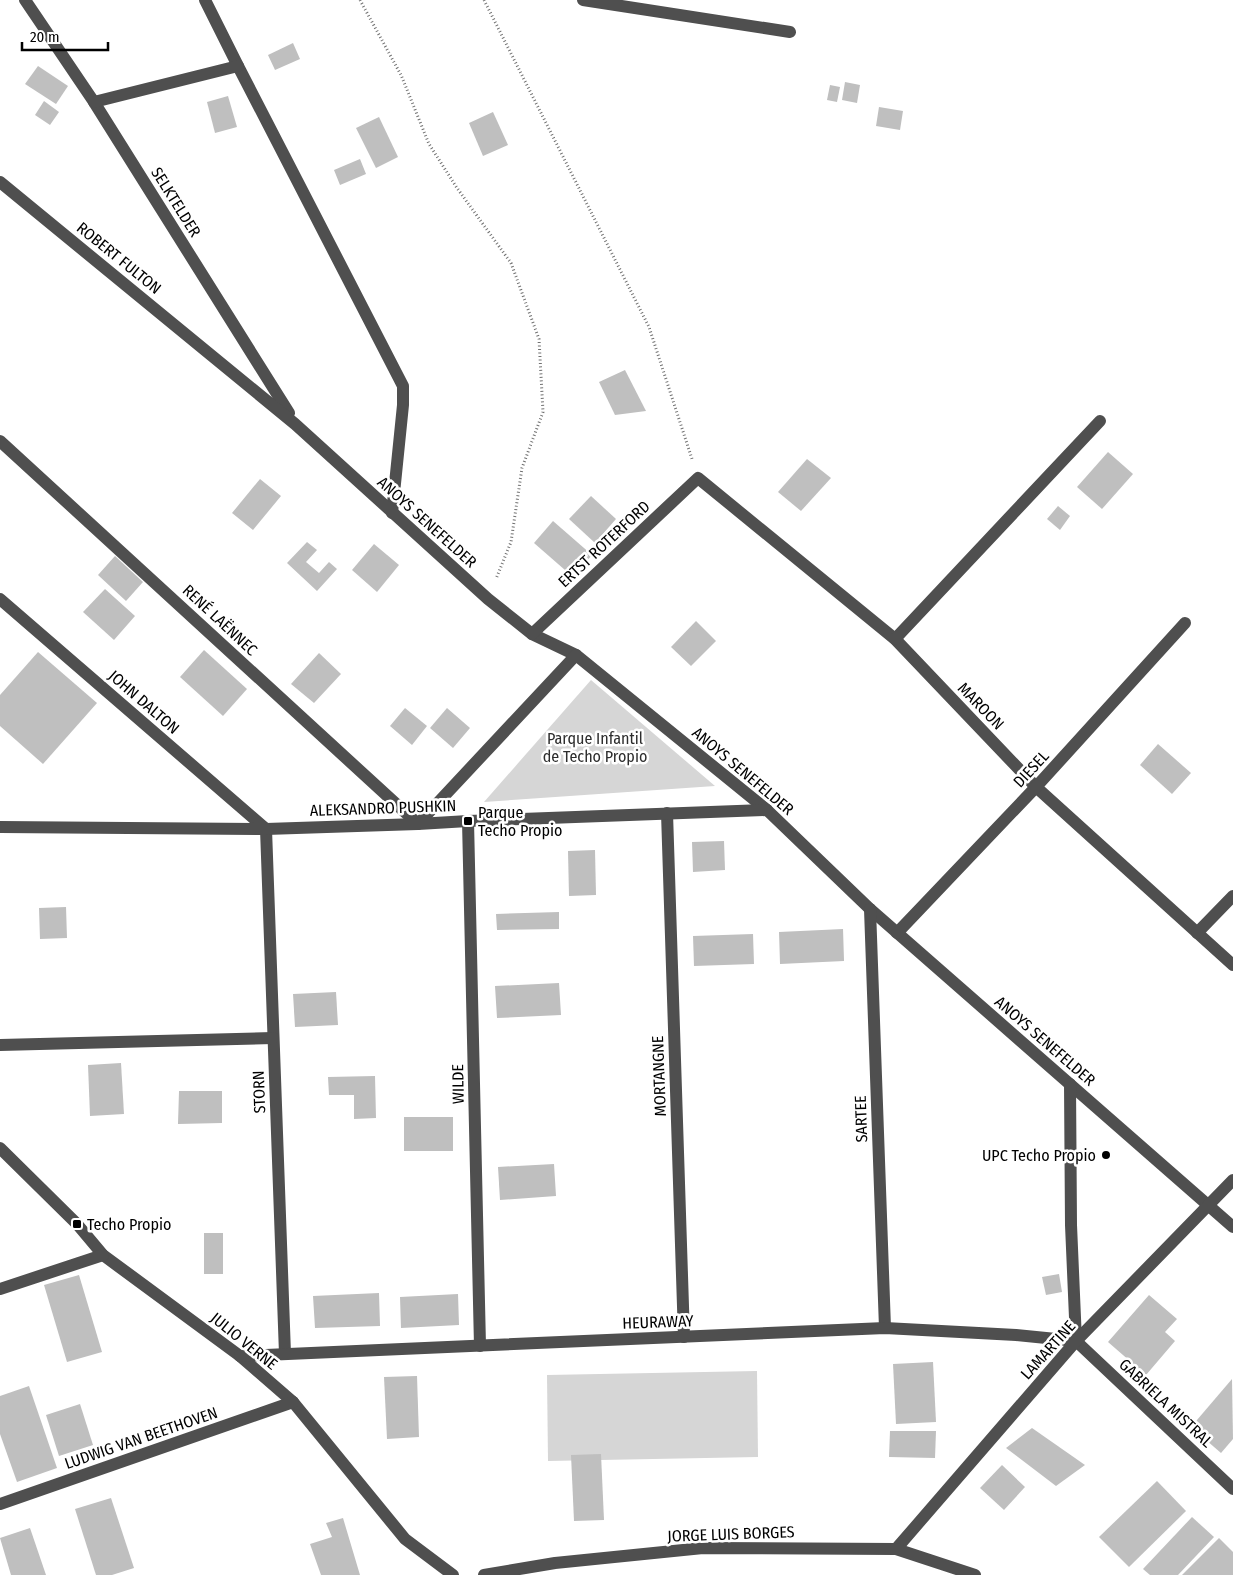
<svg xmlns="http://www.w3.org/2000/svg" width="1233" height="1575" viewBox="0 0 1233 1575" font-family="'Fira Sans Condensed',sans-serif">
<rect width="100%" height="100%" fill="#fff"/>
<g fill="#d6d6d6">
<polygon points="591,680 715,786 484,802"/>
<polygon points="757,1371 758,1457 548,1461 547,1375"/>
</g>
<g fill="#bfbfbf">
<polygon points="293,43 300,59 275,70 268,55"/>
<polygon points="38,66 68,86 56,104 25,84"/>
<polygon points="845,82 860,85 857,103 842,100"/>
<polygon points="830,85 840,87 837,102 827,100"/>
<polygon points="228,96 237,127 215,133 207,102"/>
<polygon points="44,101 59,112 50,125 35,115"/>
<polygon points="879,107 903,111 900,130 876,126"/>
<polygon points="493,112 508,145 483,156 469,123"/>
<polygon points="379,117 398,157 376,168 356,128"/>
<polygon points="360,159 366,174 340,185 334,170"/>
<polygon points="625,370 646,411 615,415 599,382"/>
<polygon points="1108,452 1133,474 1102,509 1077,487"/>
<polygon points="807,459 831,478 801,511 778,492"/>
<polygon points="260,479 281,496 253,530 232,513"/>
<polygon points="591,496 616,519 595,543 569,519"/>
<polygon points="1058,506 1070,516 1060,530 1047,519"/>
<polygon points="553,521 592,555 573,577 534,543"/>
<polygon points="307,542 317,550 306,562 319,573 329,562 337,569 317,591 287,563"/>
<polygon points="374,544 399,565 377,592 352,570"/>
<polygon points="115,556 143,582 126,601 98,575"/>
<polygon points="105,589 135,616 114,640 83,612"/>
<polygon points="696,621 716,641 691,666 671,647"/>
<polygon points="204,650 247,689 223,716 180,677"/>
<polygon points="38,652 97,703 43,764 0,726 0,695"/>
<polygon points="319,653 341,674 314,703 291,684"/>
<polygon points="405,708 427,726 412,745 390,726"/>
<polygon points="447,708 470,728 453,748 430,728"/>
<polygon points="1158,744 1191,773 1172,794 1140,765"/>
<polygon points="724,841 725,870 693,872 692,842"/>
<polygon points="595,850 596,895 569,896 568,851"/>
<polygon points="66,907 67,938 40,939 39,908"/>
<polygon points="559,912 559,929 497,930 496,914"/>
<polygon points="843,929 844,961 780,964 779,932"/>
<polygon points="753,934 754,964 694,966 693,936"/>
<polygon points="559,983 561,1015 497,1018 495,986"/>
<polygon points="336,992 338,1025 295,1027 293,994"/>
<polygon points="121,1063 124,1114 90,1116 88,1065"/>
<polygon points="375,1076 376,1118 354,1119 354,1095 329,1095 328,1077"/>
<polygon points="179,1091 222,1091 222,1123 178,1124"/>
<rect x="404" y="1117" width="49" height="34"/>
<polygon points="554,1164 556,1196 500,1200 498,1167"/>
<rect x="204" y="1233" width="19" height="41"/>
<polygon points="1059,1274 1062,1292 1046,1295 1042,1277"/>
<polygon points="79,1275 102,1352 67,1362 44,1285"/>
<polygon points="379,1293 380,1326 315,1328 313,1296"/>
<polygon points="458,1294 459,1325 401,1328 400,1297"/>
<polygon points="1149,1295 1177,1319 1165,1332 1175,1341 1146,1375 1108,1342"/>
<polygon points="933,1362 936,1422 896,1424 893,1364"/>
<polygon points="417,1376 419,1437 387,1439 384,1377"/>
<polygon points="1232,1379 1233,1439 1221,1453 1191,1427"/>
<polygon points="29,1386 57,1468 17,1482 0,1434 0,1396"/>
<polygon points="80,1404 93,1445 59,1456 46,1415"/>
<polygon points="1032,1428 1085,1465 1056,1486 1006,1448"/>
<polygon points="890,1431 936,1431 935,1458 889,1457"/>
<polygon points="601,1454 604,1520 574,1521 571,1455"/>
<polygon points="1002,1465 1025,1487 1004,1510 980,1488"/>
<polygon points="1157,1481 1186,1511 1129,1567 1099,1537"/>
<polygon points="111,1498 134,1568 112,1575 96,1575 75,1509"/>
<polygon points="1192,1517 1214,1537 1178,1575 1150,1575 1143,1569"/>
<polygon points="343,1518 360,1575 321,1575 310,1544 332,1537 326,1523"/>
<polygon points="30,1528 46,1575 11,1575 0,1538"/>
<polygon points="1219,1538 1233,1552 1233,1575 1182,1575"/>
</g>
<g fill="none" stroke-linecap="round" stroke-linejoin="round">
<g stroke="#717171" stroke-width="3" stroke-dasharray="1 2.5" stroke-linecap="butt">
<polyline points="360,0 401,75 429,144 457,188 511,263 539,339 543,412 522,468 511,542 496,579"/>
<polyline points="484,0 649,327 692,459"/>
</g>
<g stroke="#4f4f4f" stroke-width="12">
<polyline points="25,0 94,102 289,413"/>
<polyline points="205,0 238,66 403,386 403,405 392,513"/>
<polyline points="583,0 790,32"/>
<polyline points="94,102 238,66"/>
<polyline points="0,182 295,424 488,599 532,634 576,655 767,810 870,909 1233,1227"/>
<polyline points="0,441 418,824 576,655"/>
<polyline points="0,599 266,829 285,1354"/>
<polyline points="532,634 698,478 895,639 1036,787 1233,965"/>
<polyline points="895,639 1100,421"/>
<polyline points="667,813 684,1337"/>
<polyline points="468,821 480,1346"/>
<polyline points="0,827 266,829 418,824 468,821 767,810"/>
<polyline points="870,909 885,1328"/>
<polyline points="897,933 1036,787 1185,623"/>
<polyline points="1197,933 1233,896"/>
<polyline points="0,1045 273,1038"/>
<polyline points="1070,1084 1071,1225 1076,1341"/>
<polyline points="0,1148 77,1224 103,1255 240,1356 293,1402 405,1539 453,1575"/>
<polyline points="0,1289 103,1255"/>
<polyline points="1076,1341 1233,1489"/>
<polyline points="240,1356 885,1328 1016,1335 1076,1341"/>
<polyline points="0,1504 293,1402"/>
<polyline points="896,1549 1076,1341 1233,1180"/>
<polyline points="484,1575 555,1563 703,1548 896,1549 975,1575"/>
</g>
</g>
<g fill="#000" stroke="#fff" stroke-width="2">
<rect x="463" y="816" width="10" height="10" rx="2.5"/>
<circle cx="1106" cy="1155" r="5"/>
<rect x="72" y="1219" width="10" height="10" rx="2.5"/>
</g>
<g text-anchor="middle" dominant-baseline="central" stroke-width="5" stroke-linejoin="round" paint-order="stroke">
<g font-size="16" fill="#000" stroke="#fff">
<text transform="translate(176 202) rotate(58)">SELKTELDER</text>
<text transform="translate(119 258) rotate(39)">ROBERT FULTON</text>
<text transform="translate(427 522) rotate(42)">ANOYS SENEFELDER</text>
<text transform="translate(604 544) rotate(-43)">ERTST ROTERFORD</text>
<text transform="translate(220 620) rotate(43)">RENÉ LAËNNEC</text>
<text transform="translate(144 702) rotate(41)">JOHN DALTON</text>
<text transform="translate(981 706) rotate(46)">MAROON</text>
<text transform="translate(1031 769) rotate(-47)">DIESEL</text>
<text transform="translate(743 771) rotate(40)">ANOYS SENEFELDER</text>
<text transform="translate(383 808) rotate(-2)">ALEKSANDRO PUSHKIN</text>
<text transform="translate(1045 1041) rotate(41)">ANOYS SENEFELDER</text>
<text transform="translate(659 1076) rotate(-92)">MORTANGNE</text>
<text transform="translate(458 1084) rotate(-91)">WILDE</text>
<text transform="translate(259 1092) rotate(-92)">STORN</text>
<text transform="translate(861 1119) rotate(-92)">SARTEE</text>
<text transform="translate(658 1322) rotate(-2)">HEURAWAY</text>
<text transform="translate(244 1341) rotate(39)">JULIO VERNE</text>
<text transform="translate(1048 1350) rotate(-48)">LAMARTINE</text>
<text transform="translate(1166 1403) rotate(43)">GABRIELA MISTRAL</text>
<text transform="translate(141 1438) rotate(-19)">LUDWIG VAN BEETHOVEN</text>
<text transform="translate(731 1534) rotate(-2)">JORGE LUIS BORGES</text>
</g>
<g font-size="16" fill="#2d2d2d" stroke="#fff">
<text x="595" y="738">Parque Infantil<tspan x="595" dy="18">de Techo Propio</tspan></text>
</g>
<g font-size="16" fill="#000" stroke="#fff" text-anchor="start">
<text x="478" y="812">Parque<tspan x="478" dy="18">Techo Propio</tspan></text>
<text x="1096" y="1155" text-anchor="end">UPC Techo Propio</text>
<text x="87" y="1224">Techo Propio</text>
</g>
</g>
<path d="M22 42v8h86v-8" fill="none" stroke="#000000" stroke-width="2.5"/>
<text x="30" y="42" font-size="15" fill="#000000" stroke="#ffffff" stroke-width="4" paint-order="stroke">20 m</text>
</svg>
